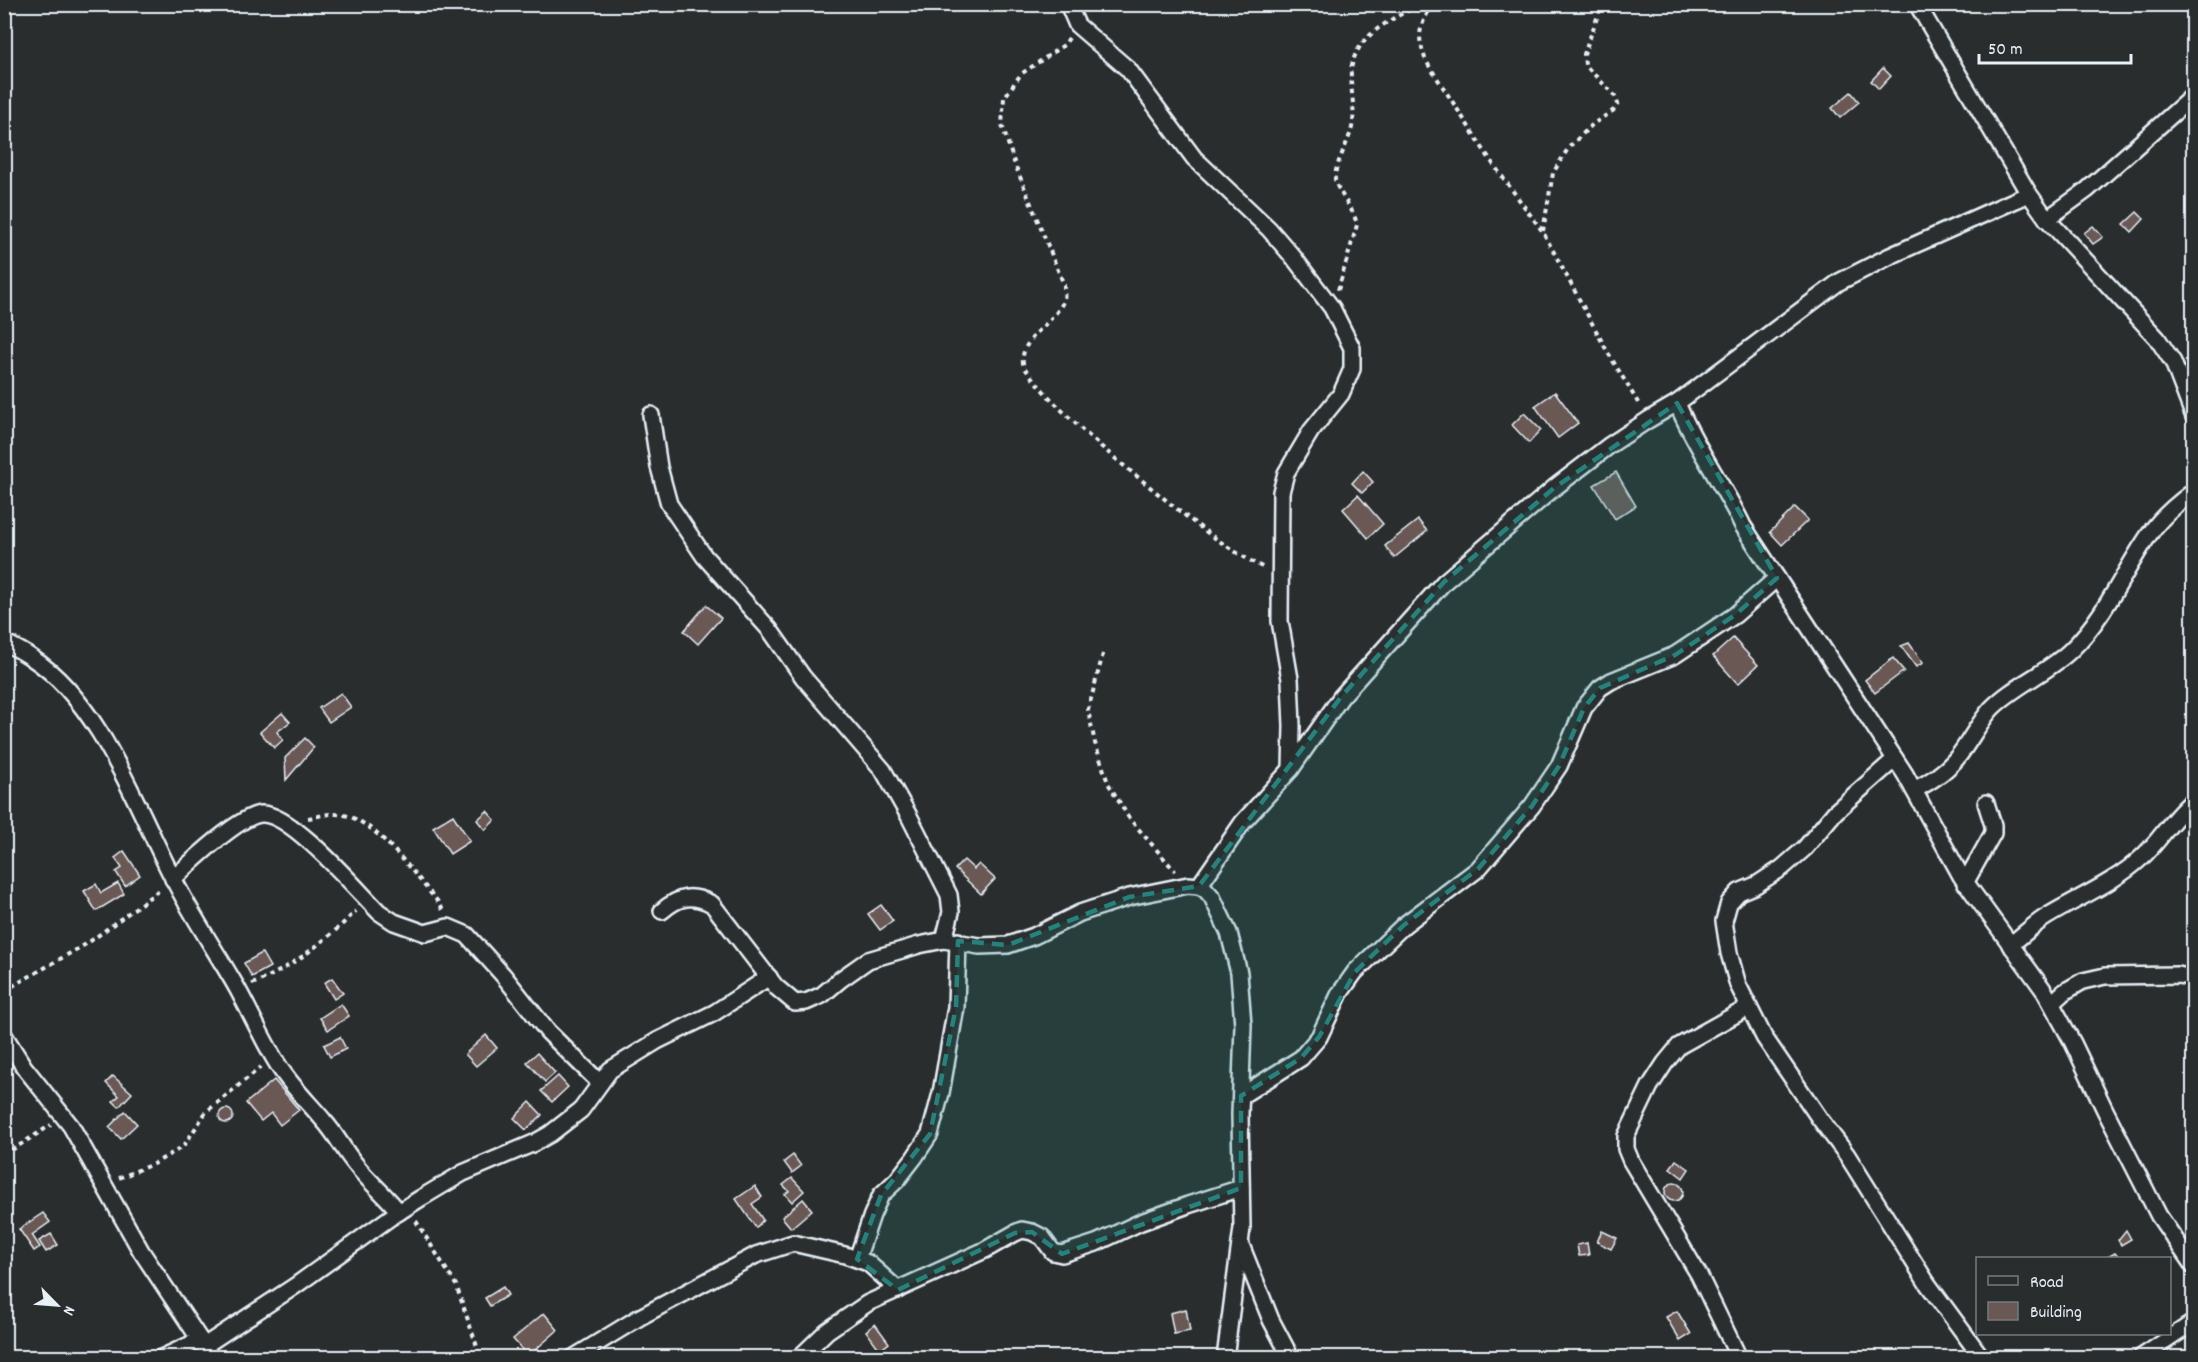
<svg xmlns="http://www.w3.org/2000/svg" width="2198" height="1362" viewBox="0 0 2198 1362" font-family="Dekko,sans-serif">
<rect width="100%" height="100%" fill="#2a2d2e"/>
<filter id="ink" filterUnits="userSpaceOnUse"><feTurbulence type="fractalNoise" baseFrequency=".0167" numOctaves="2"/><feDisplacementMap in="SourceGraphic" scale="12" xChannelSelector="R" yChannelSelector="G"/><feConvolveMatrix kernelMatrix="1 2 1 2 8 2 1 2 1" color-interpolation-filters="sRGB"/></filter>
<g filter="url(#ink)">
<g fill="#6a5854" stroke="#e8f1f8" stroke-width="1.5">
<polygon points="1883,68 1891,76 1879,89 1871,81"/>
<polygon points="1851,92 1859,102 1840,118 1832,108"/>
<polygon points="2137,212 2144,219 2132,232 2124,224"/>
<polygon points="2093,226 2103,237 2093,244 2084,233"/>
<polygon points="1555,392 1578,423 1558,438 1535,406"/>
<polygon points="1524,413 1541,430 1529,443 1512,425"/>
<polygon points="1363,471 1373,482 1362,493 1352,483"/>
<polygon points="1616,472 1636,506 1615,519 1594,485"/>
<polygon points="1358,495 1383,524 1368,538 1343,509"/>
<polygon points="1795,507 1808,520 1782,545 1770,532"/>
<polygon points="1418,520 1427,531 1394,558 1385,546"/>
<polygon points="706,605 721,618 698,644 684,631"/>
<polygon points="1733,638 1758,665 1738,684 1713,656"/>
<polygon points="1909,643 1923,663 1916,667 1901,646"/>
<polygon points="1893,658 1904,671 1875,693 1865,680"/>
<polygon points="341,693 351,707 329,722 319,708"/>
<polygon points="282,713 290,722 277,732 283,740 274,748 260,732"/>
<polygon points="305,738 314,747 286,780 285,758"/>
<polygon points="487,811 495,820 485,830 477,820"/>
<polygon points="453,815 470,841 450,854 433,827"/>
<polygon points="124,851 140,875 125,886 116,872 122,868 115,858"/>
<polygon points="964,860 974,869 979,864 995,879 981,894 955,869"/>
<polygon points="118,883 124,894 96,911 84,891 96,884 101,893"/>
<polygon points="881,905 893,921 880,930 868,914"/>
<polygon points="262,953 270,967 252,977 244,963"/>
<polygon points="332,978 343,993 334,999 324,983"/>
<polygon points="341,1004 349,1016 328,1030 320,1018"/>
<polygon points="486,1035 497,1048 476,1066 465,1054"/>
<polygon points="340,1037 346,1049 330,1057 324,1045"/>
<polygon points="537,1053 555,1073 545,1082 527,1062"/>
<polygon points="113,1076 132,1093 119,1107 113,1101 119,1096 106,1083"/>
<polygon points="558,1076 568,1087 552,1102 541,1091"/>
<polygon points="274,1080 299,1110 280,1125 271,1113 261,1121 246,1103"/>
<polygon points="530,1102 542,1115 526,1130 514,1118"/>
<circle cx="226" cy="1116" r="7"/>
<polygon points="125,1111 137,1124 121,1139 109,1127"/>
<polygon points="793,1155 801,1166 792,1173 784,1162"/>
<polygon points="1676,1160 1689,1169 1683,1178 1670,1168"/>
<polygon points="792,1178 804,1191 792,1202 785,1194 789,1191 783,1185"/>
<circle cx="1674" cy="1192" r="9"/>
<polygon points="755,1186 762,1197 752,1204 763,1220 756,1228 736,1199"/>
<polygon points="803,1199 812,1210 791,1228 782,1217"/>
<polygon points="43,1213 50,1222 32,1235 40,1247 34,1251 19,1229"/>
<polygon points="2126,1230 2131,1239 2121,1245 2118,1240"/>
<polygon points="1602,1231 1617,1238 1611,1249 1597,1242"/>
<polygon points="51,1234 58,1245 46,1252 39,1241"/>
<polygon points="1587,1243 1589,1255 1579,1256 1577,1245"/>
<polygon points="2115,1253 2119,1258 2106,1258"/>
<polygon points="503,1287 508,1295 490,1306 485,1298"/>
<polygon points="1186,1309 1190,1331 1174,1334 1170,1313"/>
<polygon points="1677,1311 1691,1334 1680,1341 1666,1317"/>
<polygon points="544,1313 558,1330 528,1356 513,1339"/>
<polygon points="875,1324 889,1343 880,1350 866,1331"/>
</g>
<g fill="none" stroke-linecap="round" stroke-linejoin="round">
<defs>
<g id="street">
<polyline points="1068,4 1077,25 1128,69 1194,158 1269,229 1294,258 1332,308 1352,348 1352,369 1341,394 1311,431 1286,473 1281,492 1280,621 1290,679 1292,726 1291,769"/>
<polyline points="1917,4 2029,194 2047,219 2157,338 2173,362 2194,417"/>
<polyline points="2047,219 2087,190 2194,95"/>
<path d="M1677,403C1695,447 1723,484 1743,526L1905,774L1961,876L2045,992L2073,1043L2105,1110L2159,1216L2194,1267"/>
<polyline points="651,415 659,467 669,504 704,556 770,630 803,677 883,770 909,816 949,895 951,912 944,940"/>
<path d="M4,642C14,647 24,652 32,658C101,703 136,807 173,878C192,916 216,951 237,988C252,1015 264,1043 280,1068C293,1088 309,1103 324,1121C336,1134 344,1151 356,1165C369,1182 386,1195 399,1212"/>
<polyline points="1895,759 1835,812 1805,848 1782,868 1756,885 1739,892 1729,903 1724,921 1729,953 1738,985 1764,1037 1820,1119 1847,1155 1927,1283 1982,1358"/>
<path d="M1914,790C1930,782 1949,769 1960,754C1971,739 1979,723 1991,709C2014,685 2048,673 2072,649C2106,616 2124,570 2151,532C2162,516 2178,503 2194,491"/>
<path d="M173,879C190,863 239,816 261,814C290,811 358,891 379,912L394,922L425,933L448,927L467,935L503,975L548,1032L600,1083"/>
<polyline points="1965,883 1993,833 1993,825 1986,803"/>
<polyline points="1199,886 1243,822 1291,769 1341,697 1444,582 1554,488 1610,445 1648,420 1677,403 1839,282 1890,256 2029,194"/>
<path d="M662,911C679,896 692,894 712,904L776,987L795,1003L806,1002L822,995L841,979L868,960L919,945L944,940L979,946L1008,945L1034,936L1080,913L1129,897L1188,885L1199,886L1205,889L1212,897L1229,933L1239,973L1243,1025L1240,1114L1242,1228L1225,1358"/>
<path d="M2010,945C2022,936 2033,925 2046,917C2077,898 2114,883 2141,858C2161,840 2172,817 2194,800"/>
<polyline points="2052,1003 2064,992 2083,981 2105,976 2178,975 2194,978"/>
<polyline points="4,1035 24,1067 71,1126 141,1251 212,1358"/>
<polyline points="1241,1096 1301,1058 1319,1037 1340,993 1355,972 1404,925 1478,869 1532,806 1559,766 1584,708 1600,688 1611,681 1675,655 1735,615 1777,578"/>
<polyline points="1241,1245 1271,1320 1291,1358"/>
<polyline points="857,1259 872,1215 881,1195 897,1180 914,1158 930,1134 941,1093 956,1007 958,941"/>
<polyline points="204,1346 295,1286 391,1217 421,1198 463,1173 534,1143 550,1134 581,1110 610,1070 657,1041 714,1013 769,977"/>
<polyline points="161,1358 200,1340"/>
<polyline points="573,1358 640,1317 756,1255 793,1243 845,1255 868,1263 898,1290"/>
<polyline points="799,1358 827,1331 868,1303 985,1250 1015,1233 1022,1230 1032,1232 1042,1237 1053,1252 1062,1254 1096,1243 1141,1222 1188,1205 1241,1188"/>
<polyline points="1739,1358 1699,1275 1631,1161 1626,1149 1626,1136 1650,1086 1665,1063 1679,1046 1749,1007"/>
<polyline points="2140,1358 2194,1322"/>
</g>
</defs>
<use href="#street" stroke="#e8f1f8" stroke-width="20"/>
<g stroke="#e8f1f8" stroke-width="4" stroke-dasharray="4.5 4.5" stroke-linecap="butt">
<path d="M1432,4C1419,30 1416,33 1426,61L1493,164L1543,232L1607,351L1640,406"/>
<path d="M1069,38L1064,45L1021,74L1004,98L1002,125L1014,162L1064,285C1064,290 1065,295 1064,299C1056,324 1015,339 1024,367C1055,409 1103,449 1144,482C1183,514 1219,545 1264,568"/>
<polyline points="1543,231 1553,173 1569,147 1593,124 1614,110 1618,104 1615,96 1585,65 1584,54 1602,4"/>
<path d="M1338,290L1357,225C1354,208 1337,192 1335,179C1334,164 1351,140 1353,122C1355,106 1350,88 1351,71C1354,36 1393,18 1421,4"/>
<polyline points="1103,654 1088,710 1095,743 1108,783 1129,818 1175,871"/>
<path d="M308,818C317,817 327,813 336,814C373,814 416,877 439,903L444,912"/>
<path d="M252,984C289,970 328,939 356,911"/>
<polyline points="4,991 88,943 162,888"/>
<polyline points="4,1155 51,1125"/>
<polyline points="119,1178 153,1164 176,1151 185,1144 206,1112 261,1067"/>
<polyline points="416,1221 456,1285 481,1358"/>
</g>
<use href="#street" stroke="#2a2d2e" stroke-width="15"/>
</g>
</g>
<path fill="#25827c" fill-opacity="0.2" stroke="#25827c" stroke-width="4.5" stroke-dasharray="12 8" stroke-linejoin="round" d="M1677,403L1777,578L1735,615L1675,655L1600,688L1584,708L1559,766L1532,806L1478,869L1404,925L1355,972L1319,1037L1301,1058L1241,1096V1188L1062,1254L1032,1232L1015,1233L898,1290L857,1259L881,1195L930,1134L956,1007L958,941L1008,945L1129,897L1199,886L1341,697L1444,582L1554,488Z"/>
<rect width="2198" height="1362" fill="none" stroke="#2a2d2e" stroke-width="24"/>
<rect x="12" y="12" width="2174" height="1338" fill="none" stroke="#e8f1f8" stroke-width="2" filter="url(#ink)"/>
<rect x="1976" y="1257" width="195" height="78" fill="#2a2d2e" stroke="#767b7f" stroke-width="1.5"/>
<rect x="1988" y="1276" width="30" height="9" fill="#2a2d2e" stroke="#767b7f" stroke-width="1.5"/>
<text x="2030" y="1287" font-size="18" fill="#e8f1f8">Road</text>
<rect x="1988" y="1302" width="30" height="18" fill="#6a5854" stroke="#767b7f" stroke-width="1.5"/>
<text x="2030" y="1317" font-size="18" fill="#e8f1f8">Building</text>
<g transform="translate(57 1305) rotate(115)" stroke="#2a2d2e" stroke-width="4.5" paint-order="stroke">
<path d="M0-4.5L10 22L0 15L-10 22Z" fill="#e8f1f8"/>
<text y="-9" font-size="16" font-weight="bold" text-anchor="middle" fill="#e8f1f8">N</text>
</g>
<path d="M1979 54v9h152v-9" fill="none" stroke="#e8f1f8" stroke-width="3"/>
<text x="1988" y="54" font-size="18" fill="#e8f1f8" stroke="#2a2d2e" stroke-width="4.5" paint-order="stroke">50 m</text>
</svg>
